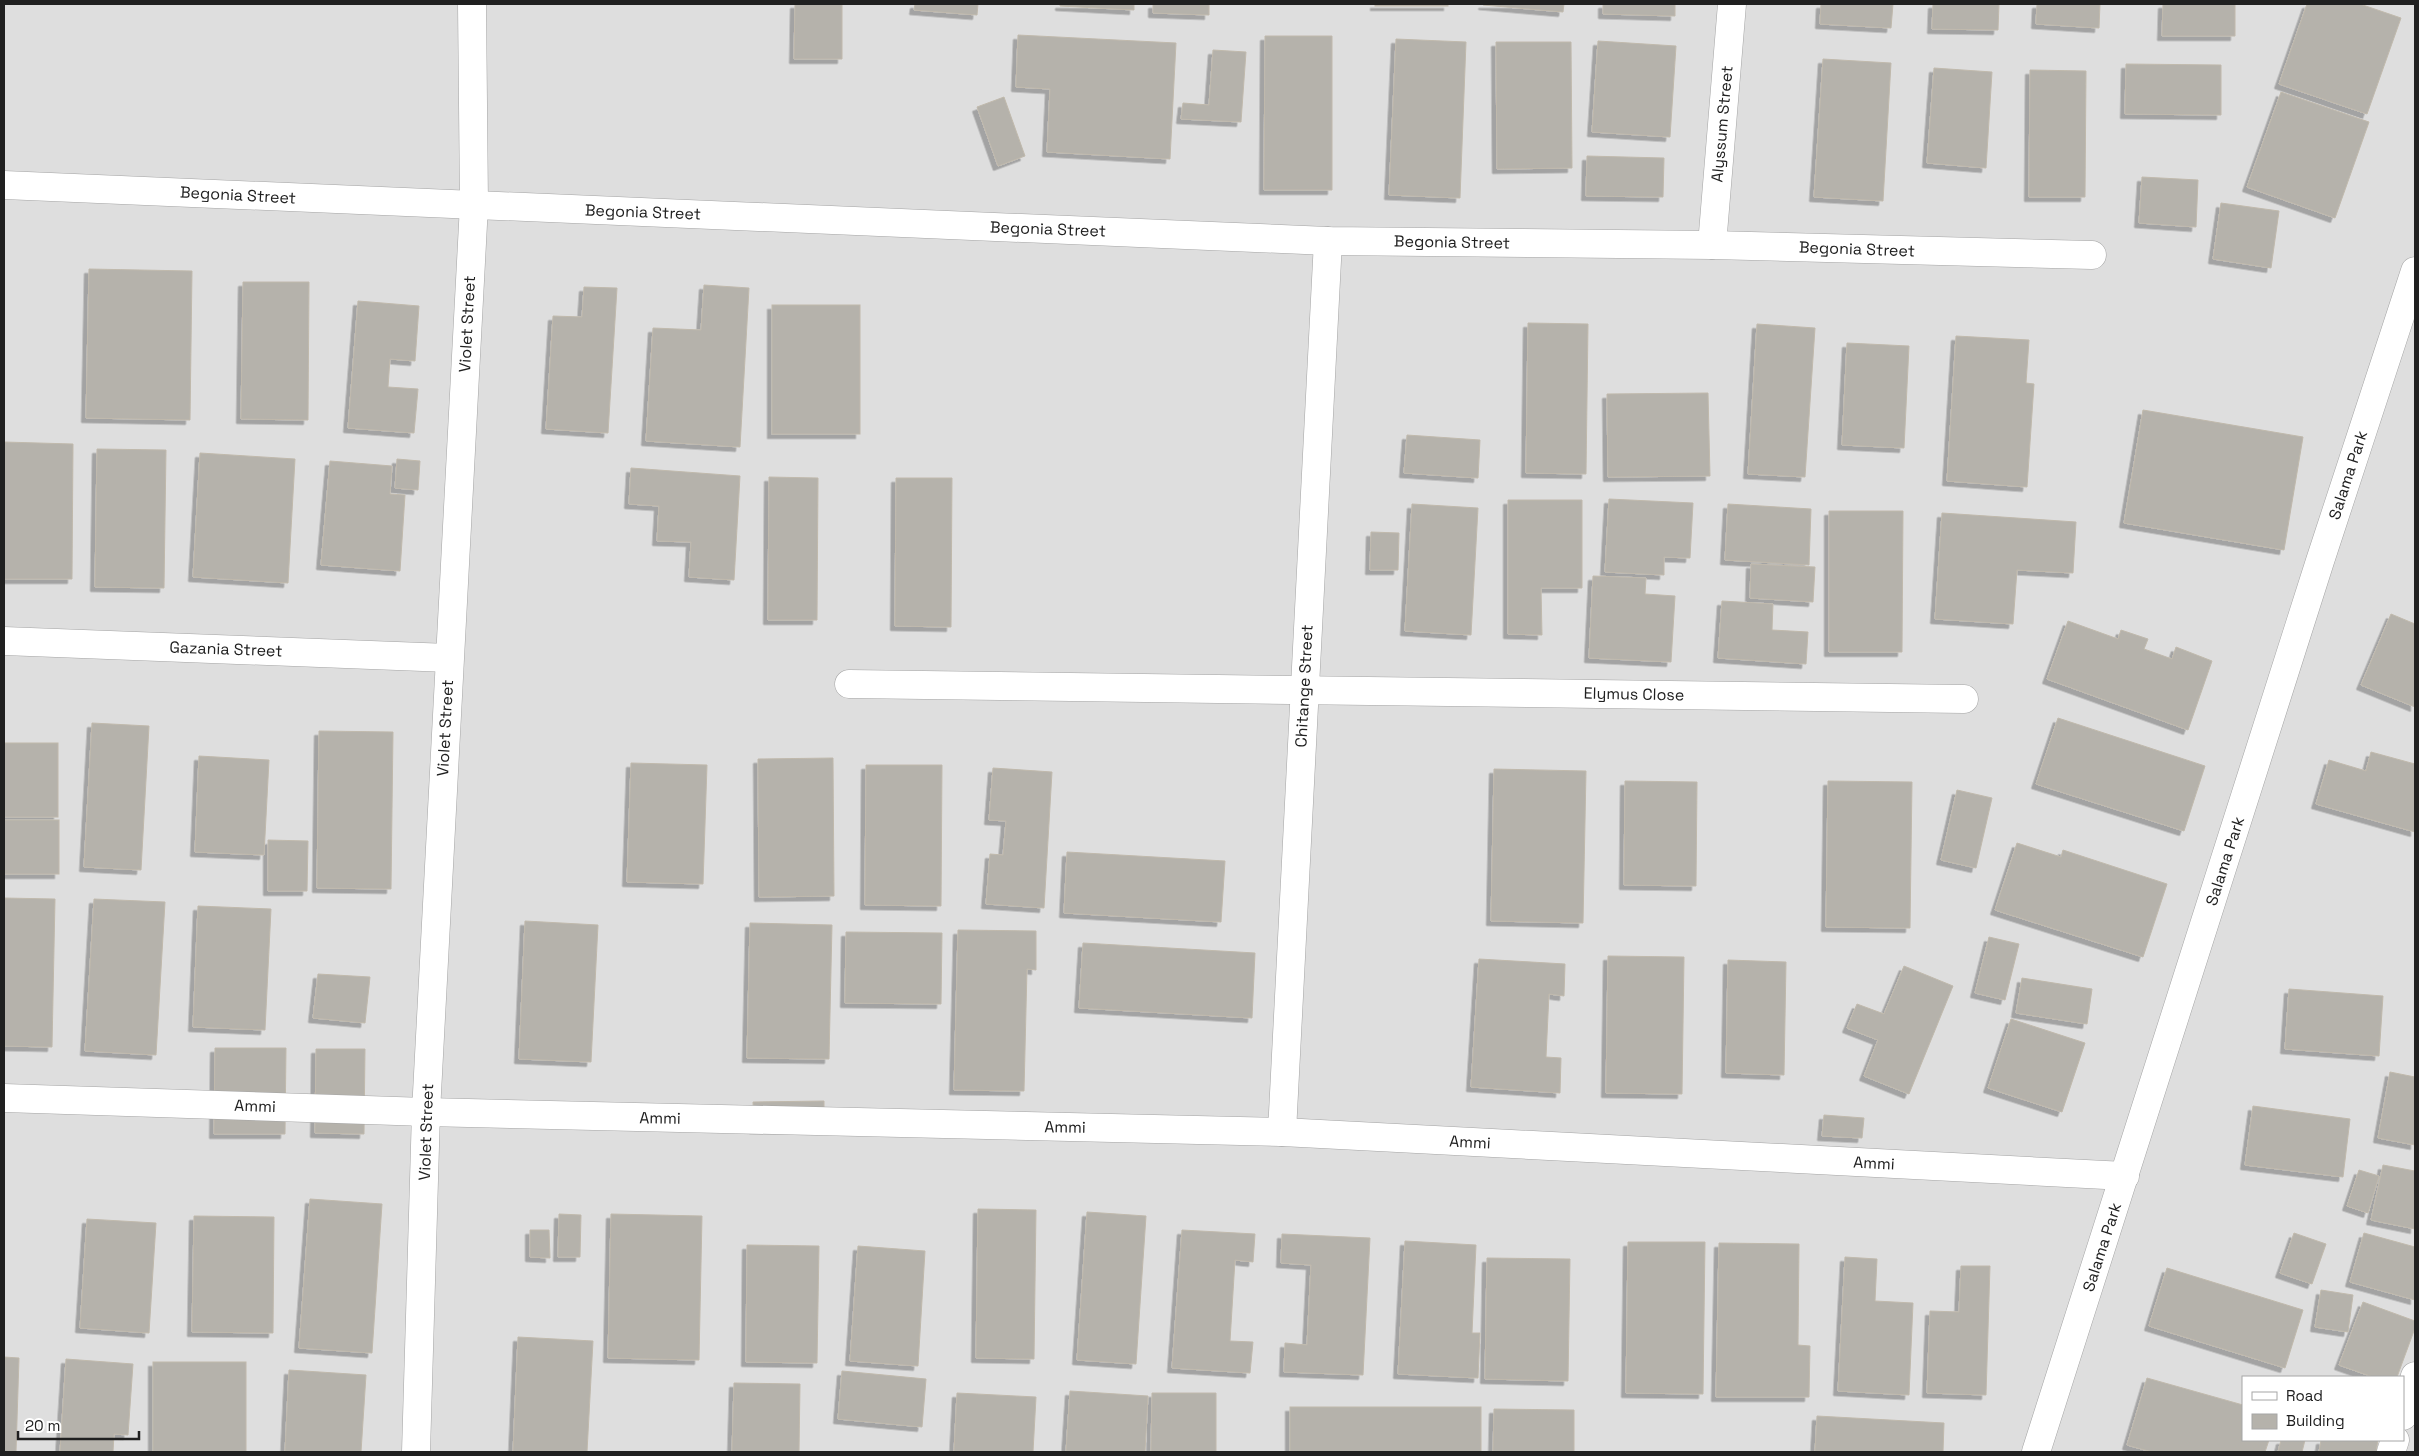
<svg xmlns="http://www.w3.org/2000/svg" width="2419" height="1456" viewBox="0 0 2419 1456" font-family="'Space Grotesk',sans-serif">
<defs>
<filter id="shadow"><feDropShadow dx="-4.5" dy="4.5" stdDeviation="0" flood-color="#0004"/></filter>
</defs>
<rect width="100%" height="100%" fill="#f0efe8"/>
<path fill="#dedede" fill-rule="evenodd" d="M4,4H2415V1452H4ZM2243,1377H2403V1440H2243Z"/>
<g fill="#b5b2ab" stroke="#c0b9ac" filter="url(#shadow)">
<polygon points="795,4 842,4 842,59 794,59"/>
<polygon points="915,4 978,4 977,15 914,10"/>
<polygon points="1060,4 1134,4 1134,10 1060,6"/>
<polygon points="1153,4 1209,4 1209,15 1153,13"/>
<rect x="1375" y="4" width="73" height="2"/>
<polygon points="1483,4 1564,4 1563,12 1483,5"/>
<polygon points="1603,4 1675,4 1675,16 1603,14"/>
<polygon points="1821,4 1893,4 1891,28 1820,24"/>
<polygon points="1933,4 1999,4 1998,30 1932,29"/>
<polygon points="2037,4 2100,4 2099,28 2036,24"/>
<polygon points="2163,4 2235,4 2235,36 2162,36"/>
<polygon points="2307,4 2360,4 2401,18 2367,114 2279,84"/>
<polygon points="1018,35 1176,43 1170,159 1047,152 1050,89 1016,87"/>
<polygon points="1265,36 1332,36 1332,190 1264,190"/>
<polygon points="1396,39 1466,42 1460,198 1389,195"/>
<polygon points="1598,41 1676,46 1670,137 1592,132"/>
<polygon points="1496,42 1571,42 1572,168 1497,169"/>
<polygon points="1213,50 1246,52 1241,122 1181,119 1183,103 1209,105"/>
<polygon points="1823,59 1891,63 1883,201 1814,197"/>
<polygon points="2126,64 2221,65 2221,115 2125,114"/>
<polygon points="1934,68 1992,72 1986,168 1927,163"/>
<polygon points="2030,70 2086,71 2085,197 2029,197"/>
<polygon points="2281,92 2369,122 2335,218 2247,187"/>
<polygon points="1004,97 1025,156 998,166 977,107"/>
<polygon points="1587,156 1664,158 1663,197 1586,196"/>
<polygon points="2142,177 2198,180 2196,227 2139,223"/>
<polygon points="2221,203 2279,211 2271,268 2213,259"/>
<polygon points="89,269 192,271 190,420 86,418"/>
<polygon points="243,282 309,282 308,420 241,419"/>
<polygon points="704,285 749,288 740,447 646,441 653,328 701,330"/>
<polygon points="584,287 617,288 608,433 546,429 553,316 582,317"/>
<polygon points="358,301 419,306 415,361 390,359 388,387 418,389 414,433 348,428"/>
<rect x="772" y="305" width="88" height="129"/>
<polygon points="1528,323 1588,324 1586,474 1526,473"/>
<polygon points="1757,324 1815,328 1805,477 1748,474"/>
<polygon points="1956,336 2029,340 2026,383 2034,384 2027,487 1947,481"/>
<polygon points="1847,343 1909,346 1904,448 1842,445"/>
<polygon points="1708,393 1710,476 1608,477 1607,394"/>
<polygon points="2143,410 2303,437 2284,550 2124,523"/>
<polygon points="1407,435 1480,440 1478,478 1404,473"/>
<polygon points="4,442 73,444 72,579 4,579"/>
<polygon points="97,449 166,450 164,588 95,587"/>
<polygon points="200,453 295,459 288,583 193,577"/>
<polygon points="397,459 420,461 418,490 395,488"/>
<polygon points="330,461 392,466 390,494 405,495 400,571 321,565"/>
<polygon points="631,468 740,476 734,580 689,577 691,542 657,541 659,506 629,504"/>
<polygon points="769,477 818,478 817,620 768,620"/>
<polygon points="896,478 952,478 951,627 895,626"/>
<polygon points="1609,499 1693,503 1690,558 1664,557 1664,575 1605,572"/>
<polygon points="1508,500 1582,500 1582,588 1541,588 1542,635 1508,634"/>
<polygon points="1412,504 1478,508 1471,635 1405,631"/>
<polygon points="1728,504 1811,509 1809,565 1725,560"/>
<polygon points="1829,511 1903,511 1902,652 1829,652"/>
<polygon points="1942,513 2076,522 2073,573 2017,570 2013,624 1935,619"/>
<polygon points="1371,532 1399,533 1398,570 1370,570"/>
<polygon points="1751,564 1815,567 1813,602 1750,598"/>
<polygon points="1593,576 1646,578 1645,594 1675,596 1671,662 1589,658"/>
<polygon points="1722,601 1773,604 1772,630 1808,632 1806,664 1718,658"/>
<polygon points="2391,614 2415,624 2415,707 2361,685"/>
<polygon points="2068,621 2118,639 2121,630 2148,639 2144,649 2172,659 2176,647 2212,661 2188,730 2047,679"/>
<polygon points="2058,718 2205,766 2184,831 2036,784"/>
<polygon points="92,723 149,726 141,870 84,867"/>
<polygon points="319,731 393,732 391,889 317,888"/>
<rect x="4" y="743" width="54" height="74"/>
<polygon points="2371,752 2415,764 2415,832 2316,804 2329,760 2366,771"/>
<polygon points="199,756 269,760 264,855 195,852"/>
<polygon points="833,758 834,896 759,897 758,759"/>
<polygon points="631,763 707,765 703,884 627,882"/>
<polygon points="866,765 942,765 941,906 865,905"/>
<polygon points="993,768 1052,772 1044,908 986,904 990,854 1003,855 1006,821 989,820"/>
<polygon points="1494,769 1586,771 1583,923 1491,921"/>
<polygon points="1625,781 1697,782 1696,886 1624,885"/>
<polygon points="1828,781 1912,782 1910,928 1826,927"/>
<polygon points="1957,790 1992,798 1976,868 1941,860"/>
<rect x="4" y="820" width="55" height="54"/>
<polygon points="268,840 308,841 307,891 268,891"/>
<polygon points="2017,843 2061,857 2063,850 2167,884 2143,957 1995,910"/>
<polygon points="1067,852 1225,861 1221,922 1064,913"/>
<polygon points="4,898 55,899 52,1047 4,1046"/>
<polygon points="94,899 165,902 156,1055 85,1051"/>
<polygon points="198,906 271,909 265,1030 193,1027"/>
<polygon points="525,921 598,925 591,1062 519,1059"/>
<polygon points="750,923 832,925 829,1059 747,1058"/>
<polygon points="958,930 1036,931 1036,970 1027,969 1024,1091 954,1090"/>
<polygon points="846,932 942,933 941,1004 845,1003"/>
<polygon points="1989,937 2019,944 2005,1000 1975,993"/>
<polygon points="1083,943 1255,953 1252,1018 1079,1008"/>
<polygon points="1608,956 1684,957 1682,1094 1606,1093"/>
<polygon points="1479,959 1565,964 1564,996 1549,994 1546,1057 1561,1058 1560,1093 1471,1087"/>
<polygon points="1728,960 1786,962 1784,1075 1726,1073"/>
<polygon points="1904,966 1953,986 1909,1094 1864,1076 1878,1040 1847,1028 1857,1004 1884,1014"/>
<polygon points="318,974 370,977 365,1023 313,1018"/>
<polygon points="2022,978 2092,989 2087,1024 2016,1013"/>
<polygon points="2289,989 2383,996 2379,1056 2285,1049"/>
<polygon points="2011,1019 2085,1043 2062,1112 1988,1088"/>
<polygon points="215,1048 286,1048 285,1134 214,1134"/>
<polygon points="316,1049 365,1049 364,1134 315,1133"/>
<polygon points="2390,1072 2415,1077 2415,1145 2378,1138"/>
<polygon points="824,1101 824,1129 754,1129 753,1102"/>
<polygon points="2253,1106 2350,1119 2343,1177 2245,1165"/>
<polygon points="1824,1115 1864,1118 1862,1138 1822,1136"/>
<polygon points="2383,1165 2415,1171 2415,1229 2371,1220"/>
<polygon points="2359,1170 2379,1176 2368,1213 2347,1206"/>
<polygon points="310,1199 382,1204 372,1353 299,1348"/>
<polygon points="978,1209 1036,1210 1034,1359 976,1358"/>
<polygon points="1087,1212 1146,1216 1136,1364 1077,1360"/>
<polygon points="559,1214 581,1215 580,1257 558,1257"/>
<polygon points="611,1214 702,1216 699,1360 608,1358"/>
<polygon points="194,1216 274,1217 273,1333 192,1332"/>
<polygon points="87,1219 156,1223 149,1333 80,1328"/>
<polygon points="530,1230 549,1230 550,1258 530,1257"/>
<polygon points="1182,1230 1255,1234 1253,1262 1235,1260 1230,1341 1253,1342 1250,1373 1172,1368"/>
<polygon points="2294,1233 2326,1244 2312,1284 2280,1273"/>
<polygon points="2364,1233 2415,1247 2415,1300 2350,1282"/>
<polygon points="1282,1234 1370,1238 1363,1375 1284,1372 1285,1343 1307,1345 1311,1265 1281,1263"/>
<polygon points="1405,1241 1476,1245 1472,1333 1480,1333 1478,1378 1398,1374"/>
<polygon points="1628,1242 1705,1242 1703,1394 1626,1393"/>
<polygon points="1719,1243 1799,1244 1798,1345 1810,1346 1809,1397 1716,1397"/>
<polygon points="747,1245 819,1246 817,1363 746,1362"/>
<polygon points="858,1246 925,1251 918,1366 850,1361"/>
<polygon points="1845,1257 1877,1259 1875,1301 1913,1303 1909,1395 1838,1391"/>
<polygon points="1487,1258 1570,1259 1568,1381 1485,1379"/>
<polygon points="1961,1266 1990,1266 1986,1395 1927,1393 1930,1311 1959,1312"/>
<polygon points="2167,1268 2303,1310 2285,1368 2149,1326"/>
<polygon points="2321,1290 2353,1295 2348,1332 2315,1327"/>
<polygon points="2363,1302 2415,1321 2415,1328 2397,1377 2373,1377 2339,1365"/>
<polygon points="518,1337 593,1341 587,1452 513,1452"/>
<polygon points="4,1357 19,1358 16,1452 4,1452"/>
<polygon points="66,1359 133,1364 128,1435 114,1434 113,1452 60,1452"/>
<rect x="153" y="1362" width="93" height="90"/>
<polygon points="289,1370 366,1375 361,1452 285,1452"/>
<polygon points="842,1371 926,1379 922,1427 838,1419"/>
<polygon points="2147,1378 2243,1405 2243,1440 2269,1440 2265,1452 2152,1452 2127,1445"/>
<polygon points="734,1383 800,1384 799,1452 732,1452"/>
<polygon points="1070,1391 1148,1396 1145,1452 1066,1452"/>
<polygon points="957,1393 1036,1397 1033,1452 954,1452"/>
<polygon points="1152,1393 1216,1393 1216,1452 1151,1452"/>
<rect x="1290" y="1407" width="191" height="45"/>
<polygon points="1494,1409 1574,1410 1574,1452 1493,1452"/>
<polygon points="1817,1416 1944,1423 1943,1452 1815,1452"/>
<polygon points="2281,1440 2305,1440 2302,1452 2278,1452"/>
<polygon points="2321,1440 2378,1440 2376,1452 2319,1452"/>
</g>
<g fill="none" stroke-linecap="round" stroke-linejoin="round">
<defs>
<g id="minor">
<polyline points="4,185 1328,241 1712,245 2092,255"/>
<polyline points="1712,245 1732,4"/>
<polyline points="4,641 449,658"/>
<polyline points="849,684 1964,699"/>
<polyline points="4,1098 426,1112 1282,1132 2125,1176"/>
<polyline points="1282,1132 1328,241"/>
<polyline points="2403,1416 2415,1376"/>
<polyline points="416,1452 426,1112 474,205 472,4"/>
<polyline points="2036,1452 2320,561 2415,271"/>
<polyline points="2391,1452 2395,1440"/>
</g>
</defs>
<use href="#minor" stroke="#a4a4a4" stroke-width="29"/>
<use href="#minor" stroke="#fff" stroke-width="28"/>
</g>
<g text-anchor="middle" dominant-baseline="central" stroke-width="4" stroke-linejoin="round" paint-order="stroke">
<g font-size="16" fill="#202020" stroke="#fff">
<text transform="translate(1722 124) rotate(-85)">Alyssum Street</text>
<text transform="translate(238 195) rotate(3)">Begonia Street</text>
<text transform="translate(643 212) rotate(2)">Begonia Street</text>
<text transform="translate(1048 229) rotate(2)">Begonia Street</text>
<text transform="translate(1452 242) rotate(1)">Begonia Street</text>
<text transform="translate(1857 249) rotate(2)">Begonia Street</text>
<text transform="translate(467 324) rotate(-87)">Violet Street</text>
<text transform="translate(2348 475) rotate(-72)">Salama Park</text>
<text transform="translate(226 649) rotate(2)">Gazania Street</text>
<text transform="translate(1304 686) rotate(-87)">Chitange Street</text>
<text transform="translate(1634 694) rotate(1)">Elymus Close</text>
<text transform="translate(445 728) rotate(-87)">Violet Street</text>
<text transform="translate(2225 861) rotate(-72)">Salama Park</text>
<text transform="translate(255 1106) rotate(2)">Ammi</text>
<text transform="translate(660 1118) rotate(1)">Ammi</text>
<text transform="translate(1065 1127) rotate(1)">Ammi</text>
<text transform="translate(426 1132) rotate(-88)">Violet Street</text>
<text transform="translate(1470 1142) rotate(3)">Ammi</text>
<text transform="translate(1874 1163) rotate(3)">Ammi</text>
<text transform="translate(2102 1247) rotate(-72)">Salama Park</text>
</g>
</g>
<rect width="2419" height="1456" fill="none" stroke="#202020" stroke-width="10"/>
<rect x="2242" y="1376" width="162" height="65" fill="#ffffff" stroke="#a6a6a6"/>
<rect x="2252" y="1392" width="25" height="8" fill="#ffffff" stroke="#a6a6a6"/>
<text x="2286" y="1401" font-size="15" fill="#202020">Road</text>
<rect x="2252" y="1414" width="25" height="15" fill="#b5b2ab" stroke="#a6a6a6"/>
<text x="2286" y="1426" font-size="15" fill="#202020">Building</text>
<path d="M18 1431v8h121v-8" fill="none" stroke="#202020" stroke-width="2.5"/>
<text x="25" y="1431" font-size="15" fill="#202020" stroke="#ffffff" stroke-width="4" paint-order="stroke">20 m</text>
</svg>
